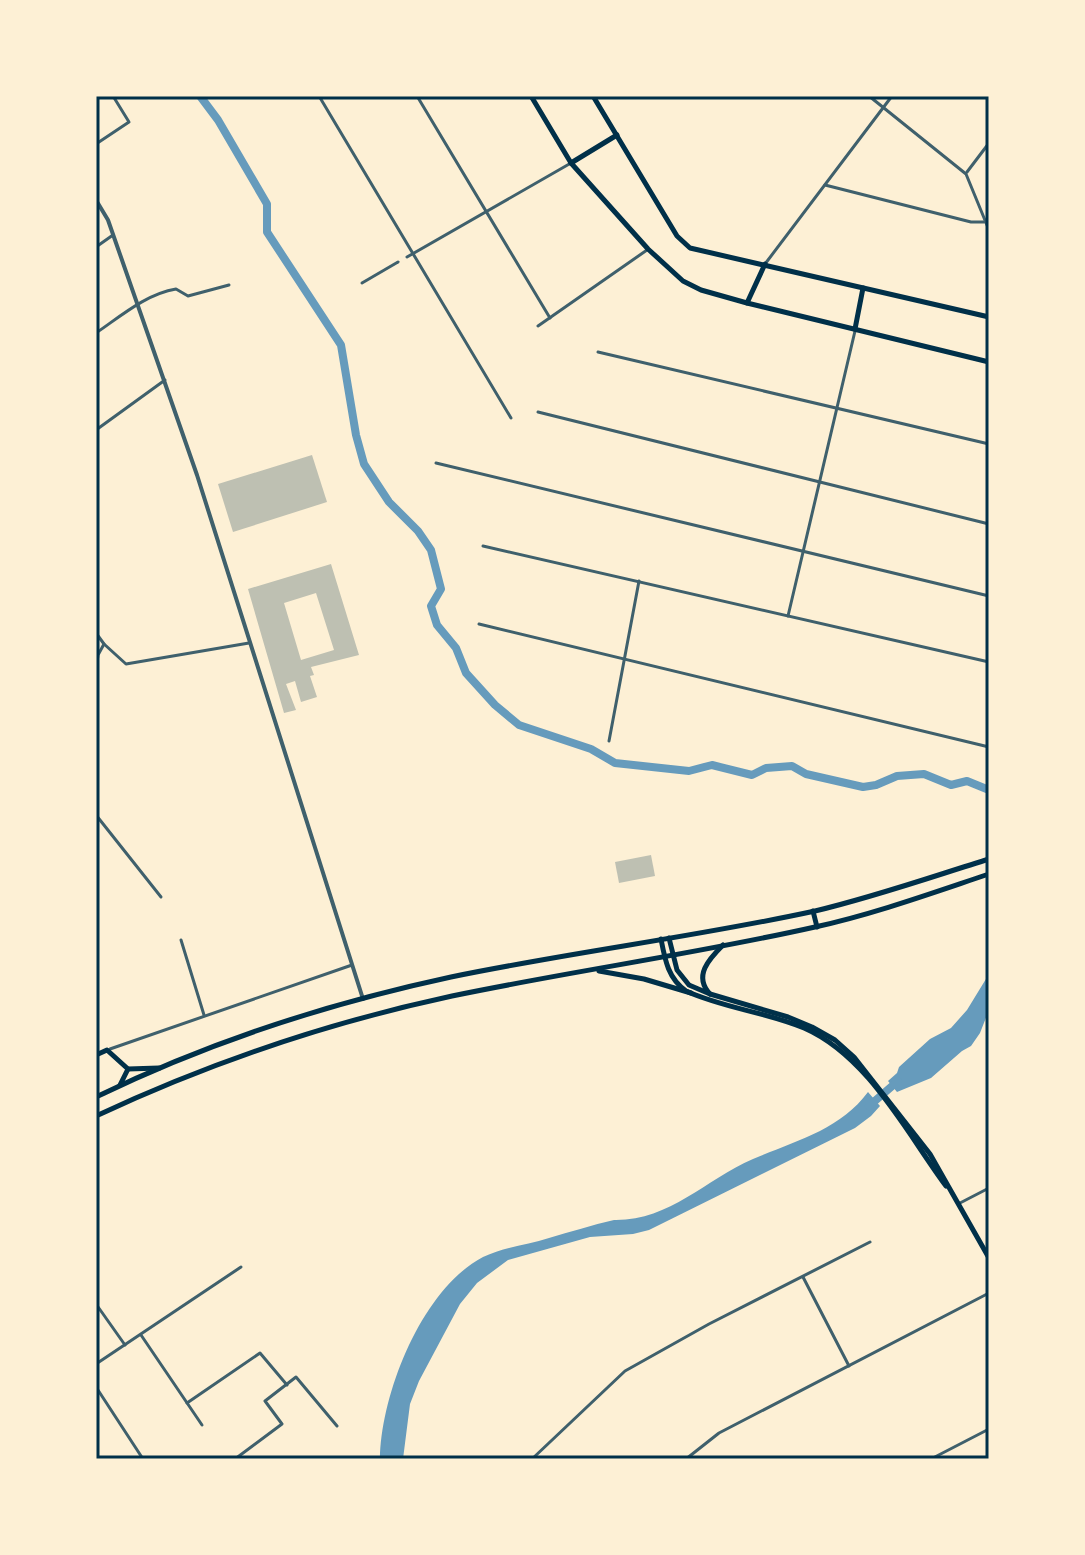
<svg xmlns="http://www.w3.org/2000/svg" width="1085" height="1555" viewBox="0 0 1085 1555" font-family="Arial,sans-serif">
<rect width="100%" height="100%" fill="#fdf0d5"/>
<g fill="#669bbc">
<polygon points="989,974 989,1010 980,1033 971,1046 962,1051 931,1078 897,1092 888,1081 897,1073 899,1067 930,1039 951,1028 967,1010"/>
<path d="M868,1092L880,1106L871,1116L855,1128L649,1230L633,1234L590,1237L508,1260L477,1283L460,1304L419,1381L410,1404L403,1459H380C381,1393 422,1289 483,1257C504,1247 527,1245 549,1238C570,1232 592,1225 614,1220C669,1221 705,1180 753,1159C795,1141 840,1130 868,1092Z"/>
</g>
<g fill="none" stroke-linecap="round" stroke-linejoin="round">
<g stroke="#669bbc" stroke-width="8">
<polyline points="200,96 218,120 267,204 267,232 341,345 356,435 364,464 389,502 418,531 431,550 441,589 431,606 437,625 456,648 466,673 495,705 519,725 591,749 615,763 689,771 712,765 752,775 766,768 792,766 806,774 863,787 876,785 897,776 924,774 951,785 967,781 989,790"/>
<polyline points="869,1106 898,1081"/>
</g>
</g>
<g fill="#bec0b2" fill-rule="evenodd">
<polygon points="312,455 327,502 233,532 218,484"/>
<path d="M331,564L359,655L311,667L314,675L310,676L317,697L301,702L295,681L286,684L296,710L284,713L248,589ZM316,593L334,650L301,660L284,603Z"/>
<polygon points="651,855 655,876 619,883 615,862"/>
</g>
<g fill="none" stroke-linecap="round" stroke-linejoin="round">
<g stroke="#3f606c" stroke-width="3">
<polyline points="319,96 511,418"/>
<polyline points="417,96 550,318"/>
<polyline points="869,96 966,174 989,230"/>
<polyline points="96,144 129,122 113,96"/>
<polyline points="967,172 989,143"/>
<polyline points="825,185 971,222 984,222"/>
<polyline points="96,247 113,235"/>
<polyline points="407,257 571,163"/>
<polyline points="765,264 892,96"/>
<polyline points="362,283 398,262"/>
<polyline points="538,326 647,250"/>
<path d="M96,333C121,316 146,294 176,289L188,296L229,285"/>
<polyline points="598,352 989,444"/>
<polyline points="538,412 989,524"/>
<polyline points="96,430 165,380"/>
<polyline points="436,463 989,596"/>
<polyline points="483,546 989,662"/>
<polyline points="788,616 855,331"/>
<polyline points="479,624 989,747"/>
<polyline points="96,633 104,644 98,655 96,670"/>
<polyline points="104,644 126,664 249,643"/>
<polyline points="609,741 639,581"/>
<polyline points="96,815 161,897"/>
<polyline points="181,940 204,1015"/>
<polyline points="110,1049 352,965"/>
<polyline points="960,1203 989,1188"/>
<polyline points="803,1277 849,1366"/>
<polyline points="96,1304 125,1345"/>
<polyline points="141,1335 202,1425"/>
<polyline points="96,1364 241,1267"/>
<polyline points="96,1387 143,1459"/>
<polyline points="187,1403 260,1353 287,1385"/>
<polyline points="235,1459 282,1424 265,1401 296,1377 337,1426"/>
<polyline points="532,1459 625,1371 709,1324 870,1242"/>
<polyline points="686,1459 719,1433 989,1293"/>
<polyline points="931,1459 989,1429"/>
</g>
<polyline stroke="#3f606c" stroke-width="4" points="96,200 108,220 197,475 363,999"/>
<g stroke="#003049" stroke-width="5">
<polyline points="531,96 571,163 648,249 683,281 701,290 747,303 989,362"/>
<polyline points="593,96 677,236 690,248 989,317"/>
<polyline points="571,163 617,135"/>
<polyline points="747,303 765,264"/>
<polyline points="855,329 863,288"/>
<polyline points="669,938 677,970 689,985 710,994 788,1017 812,1027 835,1040 854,1057 930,1154 989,1258"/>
<path d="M661,939C665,960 668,978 686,991C723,1008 766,1012 804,1028C868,1056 906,1132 946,1186"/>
<polyline points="96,1055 107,1050 128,1069 159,1068"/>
<polyline points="120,1085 128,1069"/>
</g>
<g stroke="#003049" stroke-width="5">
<polyline points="813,911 817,927"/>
<polyline points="599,971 644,979 691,993"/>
<path d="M710,994C693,976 709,959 723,945"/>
<path d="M96,1097C207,1043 330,1003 451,977C572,952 695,937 815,911C874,897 931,877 989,859"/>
<path d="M96,1116C207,1064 331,1022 452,996C572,971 695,954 815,927C874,914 932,893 989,874"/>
</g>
</g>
<rect width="1085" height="1555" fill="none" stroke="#fdf0d5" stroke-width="196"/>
<rect x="98" y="98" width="889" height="1359" fill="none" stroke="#003049" stroke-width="3"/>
</svg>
